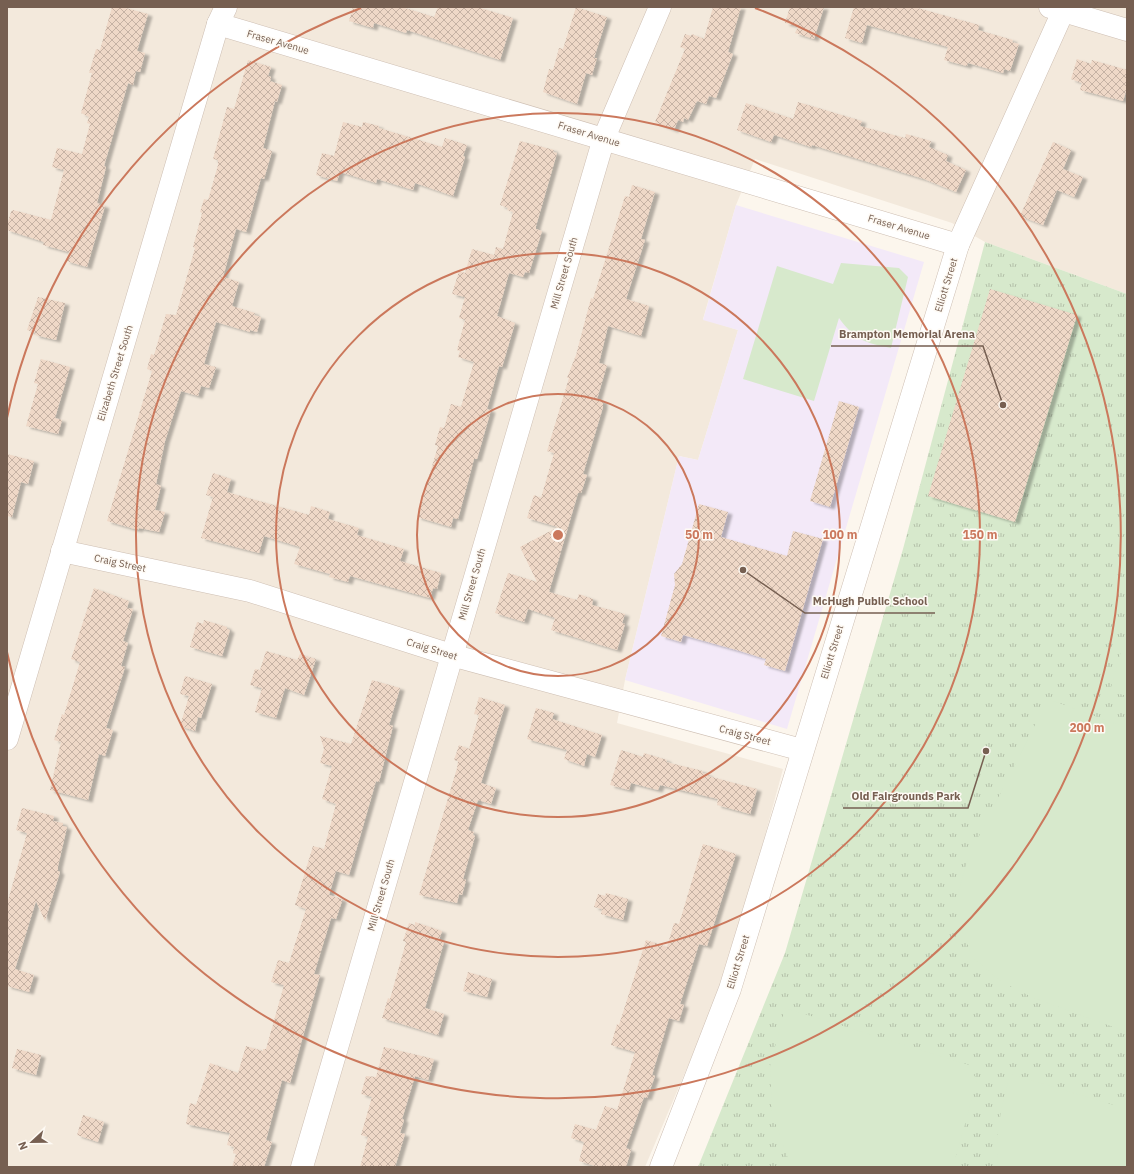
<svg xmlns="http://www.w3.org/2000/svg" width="1134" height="1174" viewBox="0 0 1134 1174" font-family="'IBM Plex Sans',sans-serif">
<defs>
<pattern id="grass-tufts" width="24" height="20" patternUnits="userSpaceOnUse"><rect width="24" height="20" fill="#d7e9cc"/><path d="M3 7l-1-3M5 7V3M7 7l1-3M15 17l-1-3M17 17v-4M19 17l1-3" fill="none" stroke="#b3c0a8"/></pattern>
<pattern id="building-cross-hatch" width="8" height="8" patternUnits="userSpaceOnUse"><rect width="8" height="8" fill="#efd8c7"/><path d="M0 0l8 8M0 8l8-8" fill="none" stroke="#c6b2a4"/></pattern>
<filter id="shadow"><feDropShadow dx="4.5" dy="2.5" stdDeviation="1" flood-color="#0004"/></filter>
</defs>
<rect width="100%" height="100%" fill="#fcf6ed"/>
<polygon fill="#f3e9dc" points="7,7 1127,7 1127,294 985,242 952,223 755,159 736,205 703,319 738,330 698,460 679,456 625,680 617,723 783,769 728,971 645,1167 7,1167"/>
<polygon fill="#f3e9f8" points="736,205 924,262 787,729 625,680 679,456 698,460 738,330 703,320"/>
<polygon fill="url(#grass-tufts)" points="985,242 1127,294 1127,1167 698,1167 785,953 903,549"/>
<g fill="#d7e9cc">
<path d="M841,263L899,268L908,277L891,348C865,343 855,340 839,318L814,401L743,379L777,266L833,284Z"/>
<polygon points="1124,640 1127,641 1127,696 1110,691"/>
<polygon points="1048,699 1127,728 1127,1032 1034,998 1002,982 973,958 958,921 958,893 968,858"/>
<polygon points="785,1008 969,1065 977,1081 953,1167 791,1167 772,1113 770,1066"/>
<path d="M1010,1074L1127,1109V1167H998C994,1136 1002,1105 1010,1074Z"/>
</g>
<g fill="url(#building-cross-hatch)" filter="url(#shadow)">
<polygon points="112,7 122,7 148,14 137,51 145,53 140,72 136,71 133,85 128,83 104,166 106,167 97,203 105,206 87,267 66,261 69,252 43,245 44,242 7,230 7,225 11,212 13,210 51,220 64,170 52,167 57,148 82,154 90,124 87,123 89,117 81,113 92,73 89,73 96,49 100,50"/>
<polygon points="353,7 402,7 434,17 438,7 477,7 513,18 500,60 407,30 406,33 374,23 373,28 349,21"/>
<polygon points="576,7 607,17 594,58 597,58 592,75 586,73 577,104 543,92 549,69 553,70 559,48 563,49"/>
<polygon points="713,7 741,7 728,52 733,54 716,98 709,96 706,104 697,101 688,120 684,118 683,122 678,120 674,130 655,122 685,49 680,47 685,34 691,36 692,34 704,39"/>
<polygon points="790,7 824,7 814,39 795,33 798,26 785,23"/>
<polygon points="854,7 914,7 979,25 978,30 1013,40 1012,42 1019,44 1010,71 1004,69 1003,73 968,63 967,66 944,60 948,47 867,25 862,43 845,38"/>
<polygon points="1077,59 1091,64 1092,60 1127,70 1127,88 1123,101 1080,90 1082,83 1071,79"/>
<polygon points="248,60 271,67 268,76 271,77 270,81 282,85 277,102 275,101 263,148 272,151 264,179 261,178 246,232 236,229 223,277 239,282 232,306 255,313 254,315 261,317 257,332 250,330 250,332 216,322 204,364 216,367 209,388 201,386 198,396 181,391 165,441 156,484 161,486 155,510 165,512 159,532 139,528 138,530 107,521 152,371 147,369 151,354 154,355 166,314 176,315 195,248 193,247 202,213 200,212 204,199 208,200 218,165 218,160 213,159 227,107 234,109"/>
<polygon points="798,102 862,121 860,126 905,138 906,134 931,141 929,147 948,155 946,161 966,170 956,192 924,179 812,145 811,147 774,135 771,142 737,130 746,103 793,119"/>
<polygon points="343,122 362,127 363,122 379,126 379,128 442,147 445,138 467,145 463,156 465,157 453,196 415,183 413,190 377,179 376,183 340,172 337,181 316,175 322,153 334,156"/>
<polygon points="520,141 554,150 553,152 557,153 536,226 536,229 542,231 529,273 525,272 523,277 509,273 497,316 515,323 502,367 499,366 487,409 491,410 477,459 474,459 458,519 453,518 451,527 417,517 438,446 435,445 440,427 444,428 451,404 461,407 474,362 458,357 460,351 457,350 465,320 459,318 465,297 452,294 459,271 465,273 472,249 494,255 496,247 503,249 513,212 507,210 508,208 500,205"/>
<polygon points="1053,142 1071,150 1063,169 1083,177 1074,197 1057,190 1043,225 1020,216"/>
<polygon points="632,185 655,192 641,239 645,240 626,299 649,306 641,336 608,326 599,363 607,365 597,399 603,401 603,407 583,474 587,475 581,493 578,493 549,592 577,600 579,594 593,599 592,605 625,614 622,623 625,624 617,650 551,630 555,618 528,609 524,622 495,613 508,573 537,582 520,547 558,527 527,518 534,495 541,498 554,453 547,451 569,378 567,378 576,355 591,298 593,299 625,196 629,197"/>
<polygon points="990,289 1077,315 1015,522 928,496"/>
<polygon points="38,297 65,303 56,340 35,335 36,333 27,330"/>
<polygon points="41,359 70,367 55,418 62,420 58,434 26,426 38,384 34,383"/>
<polygon points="839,401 859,407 830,507 810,501"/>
<polygon points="7,454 34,461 28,484 21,482 12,517 7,516"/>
<polygon points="213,473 231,479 227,492 309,515 311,506 330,512 328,519 359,528 357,535 404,549 400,561 441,573 437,589 433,588 430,598 350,576 348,582 329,577 330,574 294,564 300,547 264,536 259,553 201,538 213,497 206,495"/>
<polygon points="699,504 728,512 721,537 787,556 793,531 823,539 785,671 764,665 766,659 740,651 683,635 681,642 661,636 675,585 674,574 682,564"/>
<polygon points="94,588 129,601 127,608 133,609 123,641 128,643 121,666 125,667 106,728 113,730 105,756 99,754 88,800 50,790 61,742 54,740 62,714 64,715 80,662 71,659"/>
<polygon points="204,620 227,627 227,629 230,630 222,656 190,647 197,622 203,624"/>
<polygon points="266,651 297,660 300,654 316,659 304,695 285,688 276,718 255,712 262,688 250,685 255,669 260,670"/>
<polygon points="185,676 212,684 201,718 198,717 195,731 180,726 189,696 180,694"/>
<polygon points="372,680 400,688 389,725 393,726 379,782 376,781 349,875 336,871 329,895 342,899 342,901 336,919 331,918 314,974 320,975 290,1083 282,1080 266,1140 272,1142 264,1167 232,1167 236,1154 233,1153 234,1147 227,1145 230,1133 186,1124 190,1103 196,1105 210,1063 238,1073 246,1046 263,1051 263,1049 266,1049 284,985 271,982 278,960 289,963 306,909 295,905 313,846 324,849 336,804 322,799 332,766 320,763 324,749 320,736 351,744"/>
<polygon points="479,697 505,705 481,783 496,788 491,804 478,800 468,830 474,832 473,835 475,836 463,879 466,880 462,895 459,894 457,903 419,895 457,768 458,761 454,760 459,745 469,749 479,715 474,714"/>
<polygon points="536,708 554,713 552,719 602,735 595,757 587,754 584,766 564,759 567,750 527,739"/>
<polygon points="621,750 643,757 644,753 667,760 666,762 703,771 702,773 708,774 708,776 757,789 750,814 717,805 718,799 660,785 658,790 631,783 629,790 610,785"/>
<polygon points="22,808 54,816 53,821 63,823 63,826 67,827 58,866 58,871 60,872 45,921 36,901 15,969 34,975 29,992 7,986 7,904 27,833 16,830"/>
<polygon points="703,844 736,854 707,946 699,944 680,1004 684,1005 679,1021 669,1018 652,1075 655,1076 647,1098 644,1097 626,1148 631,1150 626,1167 598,1167 579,1161 584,1142 571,1138 575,1124 596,1130 605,1106 617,1110 635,1052 611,1045 617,1024 619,1025 646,940 667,947 674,923 679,924"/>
<polygon points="606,893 628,899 623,920 601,914 602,909 594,907 598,894 605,896"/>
<polygon points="415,922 442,931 439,940 444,942 425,1008 444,1014 438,1035 382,1018 388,998 390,999 406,942 403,941 409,923 415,925"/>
<polygon points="468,972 492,979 487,997 463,991"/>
<polygon points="384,1047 434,1059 428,1080 415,1076 402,1119 404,1120 400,1133 405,1134 395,1167 360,1167 368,1137 361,1135 372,1097 361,1094 366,1076 376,1077"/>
<polygon points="17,1049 41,1055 36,1075 12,1068"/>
<polygon points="83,1115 104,1122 98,1142 77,1135"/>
</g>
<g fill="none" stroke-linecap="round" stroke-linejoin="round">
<defs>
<g id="minor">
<polyline points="1050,7 1127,30"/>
<polyline points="218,24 958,245"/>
<polyline points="62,551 250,591 451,655 802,750"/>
<polyline points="7,739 218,24 226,7"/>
<polyline points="302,1167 604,138 660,7"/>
<polyline points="661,1167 730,989 958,245 1065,7"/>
</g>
</defs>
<use href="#minor" stroke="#cebfb3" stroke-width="23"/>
<use href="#minor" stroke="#fff" stroke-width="22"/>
</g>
<g fill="none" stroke="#cb785c" stroke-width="2">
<circle cx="558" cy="535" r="141"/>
<circle cx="558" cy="535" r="282"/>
<circle cx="558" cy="535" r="422"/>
<path d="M7 418A563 563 0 0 1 361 8M755 8A563 563 0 1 1 7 652"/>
</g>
<g text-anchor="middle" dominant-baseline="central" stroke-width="3" stroke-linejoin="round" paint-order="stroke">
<g font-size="10" fill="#765f51" stroke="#fefaf4">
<text transform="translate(278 42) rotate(16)">Fraser Avenue</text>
<text transform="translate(589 134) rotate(17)">Fraser Avenue</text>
<text transform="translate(899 227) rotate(17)">Fraser Avenue</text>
<text transform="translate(564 273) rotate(-74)">Mill Street South</text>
<text transform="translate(946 285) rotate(-73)">Elliott Street</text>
<text transform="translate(115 373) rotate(-73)">Elizabeth Street South</text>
<text transform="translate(120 563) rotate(12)">Craig Street</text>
<text transform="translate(472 584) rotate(-74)">Mill Street South</text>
<text transform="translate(432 649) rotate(17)">Craig Street</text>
<text transform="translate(832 652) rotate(-73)">Elliott Street</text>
<text transform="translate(745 735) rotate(15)">Craig Street</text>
<text transform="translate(381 895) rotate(-74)">Mill Street South</text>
<text transform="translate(738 962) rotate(-73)">Elliott Street</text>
</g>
</g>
<circle cx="558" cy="535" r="6" fill="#cb785c" stroke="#fefaf4" stroke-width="2"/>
<g font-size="12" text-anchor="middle" font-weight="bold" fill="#cb785c" stroke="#fefaf4" stroke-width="3" stroke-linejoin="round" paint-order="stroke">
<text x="699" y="539">50 m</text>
<text x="840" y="539">100 m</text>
<text x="980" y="539">150 m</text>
<text x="1087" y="732">200 m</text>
</g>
<path fill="none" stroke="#765f51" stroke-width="1.5" d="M1003 405L983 346H831M743 570L805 613H935M986 751L968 808H843"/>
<g fill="#765f51" stroke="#fefaf4" stroke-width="1.5">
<circle cx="1003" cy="405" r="4"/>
<circle cx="743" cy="570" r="4"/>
<circle cx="986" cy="751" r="4"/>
</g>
<g font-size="11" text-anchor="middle" font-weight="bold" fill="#765f51" stroke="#fefaf4" stroke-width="3" stroke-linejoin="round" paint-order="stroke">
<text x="907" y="338">Brampton Memorial Arena</text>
<text x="870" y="605">McHugh Public School</text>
<text x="906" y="800">Old Fairgrounds Park</text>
</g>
<rect width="1134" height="1174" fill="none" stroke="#765f51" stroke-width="16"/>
<g transform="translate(32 1142) rotate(248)" stroke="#fefaf4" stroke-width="3" paint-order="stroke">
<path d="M0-3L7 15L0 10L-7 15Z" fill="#765f51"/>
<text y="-6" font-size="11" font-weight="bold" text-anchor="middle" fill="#765f51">N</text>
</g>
</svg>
